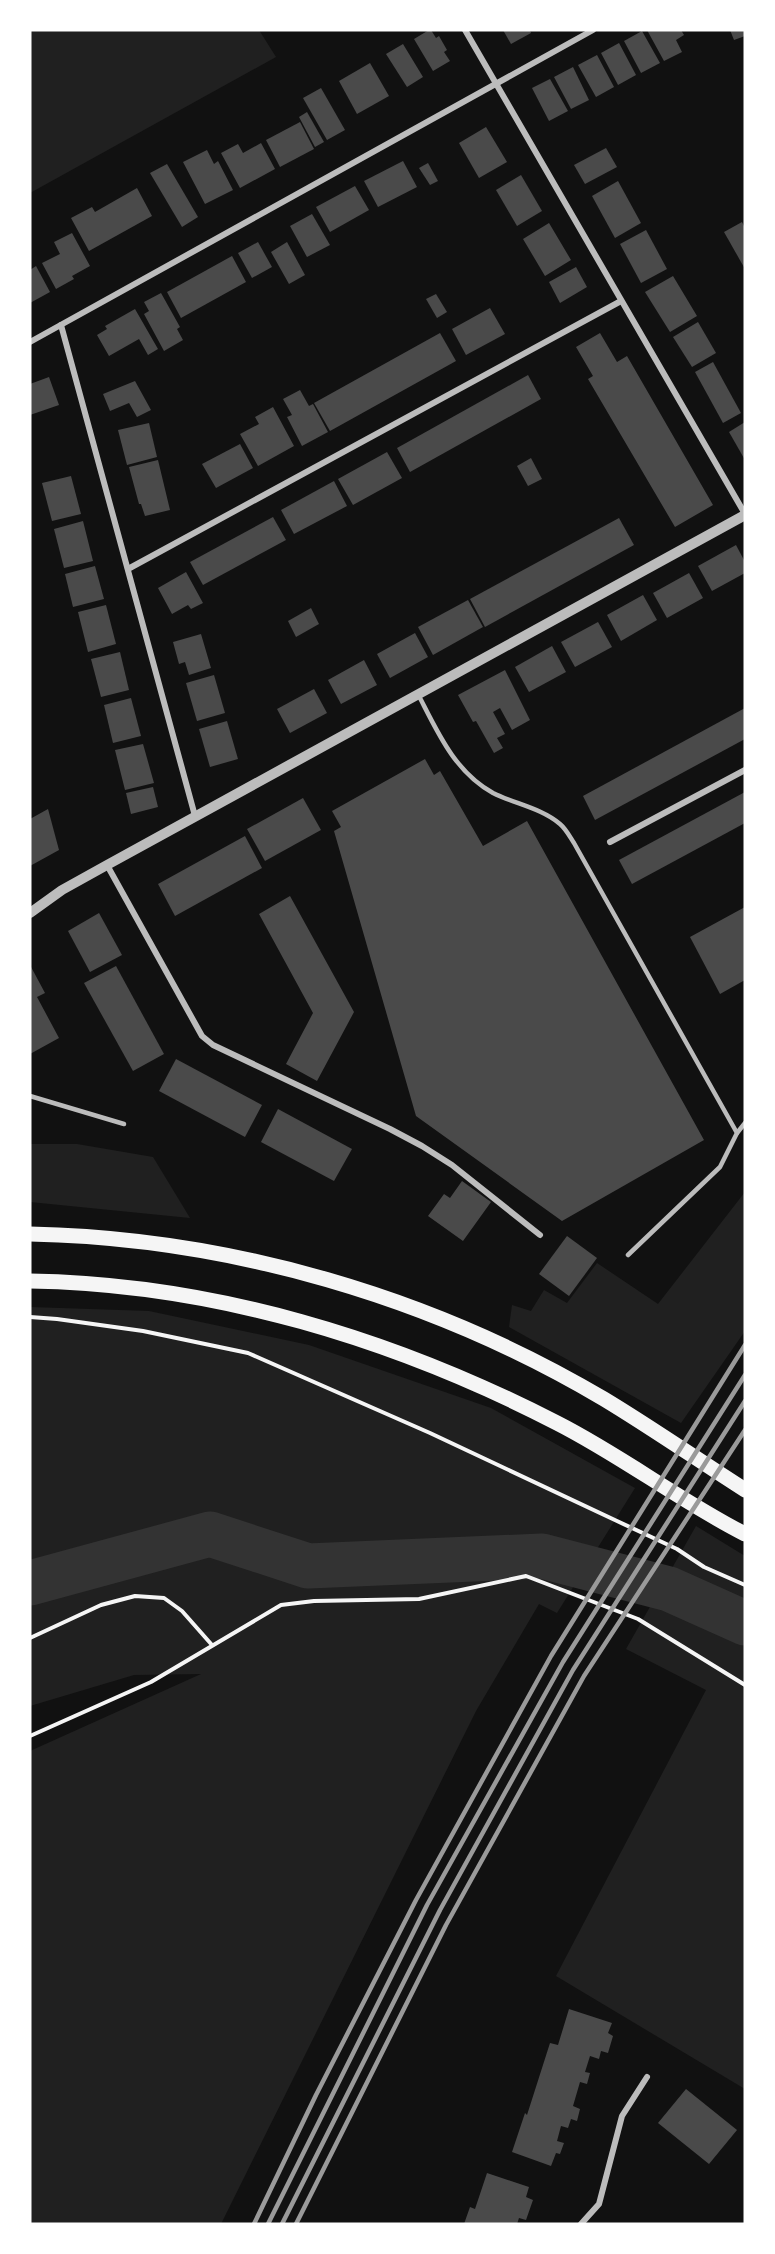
<svg xmlns="http://www.w3.org/2000/svg" width="775" height="2254" viewBox="0 0 775 2254" font-family="'Varela Round',sans-serif">
<rect width="100%" height="100%" fill="#111"/>
<g fill="#202020">
<polygon points="30,30 259,30 276,57 30,193"/>
<polygon points="30,1144 77,1144 153,1157 190,1218 30,1202"/>
<polygon points="745,1192 745,1331 681,1423 509,1327 512,1305 531,1311 544,1290 567,1303 597,1263 658,1304"/>
<polygon points="30,1307 149,1311 309,1345 491,1408 635,1488 557,1613 539,1604 476,1711 221,2224 30,2224 30,1751 201,1674 134,1675 30,1706"/>
<polygon points="696,1526 745,1556 745,2089 556,1976 706,1690 626,1649"/>
</g>
<g fill="none" stroke-linecap="round" stroke-linejoin="round">
<polyline stroke="#333" stroke-width="45" points="30,1583 210,1534 308,1566 542,1556 669,1589 745,1623"/>
</g>
<g fill="#4a4a4a">
<polygon points="429,30 431,30 436,38 439,36 447,50 444,52 450,61 433,71 414,39"/>
<polygon points="503,30 530,30 531,33 511,44"/>
<polygon points="647,30 681,30 684,35 676,40 682,52 664,61"/>
<polygon points="730,30 745,30 745,36 734,40"/>
<polygon points="642,31 660,63 641,73 624,41"/>
<polygon points="619,43 636,75 618,85 601,53"/>
<polygon points="403,44 423,77 407,87 386,54"/>
<polygon points="597,55 614,87 596,97 578,65"/>
<polygon points="370,63 389,96 357,114 339,81"/>
<polygon points="573,67 589,100 571,109 554,77"/>
<polygon points="550,79 568,111 549,121 532,88"/>
<polygon points="321,88 345,130 327,140 303,98"/>
<polygon points="307,112 324,142 315,147 299,117"/>
<polygon points="300,122 314,149 280,167 266,140"/>
<polygon points="486,127 507,162 479,178 459,143"/>
<polygon points="261,143 275,169 240,188 221,153 238,144 243,153"/>
<polygon points="606,148 617,167 585,184 574,165"/>
<polygon points="207,150 214,164 218,161 233,190 205,204 183,162"/>
<polygon points="403,161 417,187 378,207 364,181"/>
<polygon points="428,163 438,181 430,185 419,168"/>
<polygon points="167,164 198,217 182,227 150,173"/>
<polygon points="521,175 542,211 517,226 496,190"/>
<polygon points="618,181 641,223 615,238 592,196"/>
<polygon points="355,186 369,210 330,232 316,207"/>
<polygon points="137,188 152,216 89,251 71,218 92,207 95,212"/>
<polygon points="312,214 330,245 307,257 290,226"/>
<polygon points="742,222 745,228 745,269 724,232"/>
<polygon points="549,223 571,260 545,276 523,239"/>
<polygon points="646,230 667,269 641,283 620,244"/>
<polygon points="72,233 90,266 72,276 74,279 56,289 42,263 60,254 54,242"/>
<polygon points="258,242 272,267 252,278 238,253"/>
<polygon points="287,242 305,275 289,284 271,252"/>
<polygon points="232,256 246,282 181,318 167,292"/>
<polygon points="36,266 50,292 30,303 30,270"/>
<polygon points="576,267 587,287 560,303 549,282"/>
<polygon points="673,276 697,316 670,332 645,292"/>
<polygon points="161,293 180,327 177,329 183,340 164,351 144,314 149,311 144,302"/>
<polygon points="436,294 447,312 437,318 426,299"/>
<polygon points="490,308 505,334 466,355 452,329"/>
<polygon points="135,309 158,349 148,355 139,339 109,356 97,335 107,329 105,326"/>
<polygon points="698,322 716,353 692,367 673,337"/>
<polygon points="440,333 456,361 330,431 314,403"/>
<polygon points="600,333 617,362 627,356 713,505 675,527 588,379 593,376 576,347"/>
<polygon points="713,362 741,413 723,423 695,372"/>
<polygon points="528,375 541,399 410,472 397,448"/>
<polygon points="49,377 59,405 30,415 30,384"/>
<polygon points="135,381 151,410 137,417 129,403 110,411 103,394"/>
<polygon points="300,390 309,406 313,404 328,432 302,446 287,417 292,415 283,399"/>
<polygon points="273,407 294,446 258,466 240,434 259,424 255,417"/>
<polygon points="745,422 745,460 729,432"/>
<polygon points="149,423 157,457 127,465 118,430"/>
<polygon points="240,444 253,468 216,488 202,464"/>
<polygon points="387,452 402,478 353,505 338,479"/>
<polygon points="531,458 542,479 528,486 517,466"/>
<polygon points="158,460 170,510 145,516 141,504 139,504 129,467"/>
<polygon points="71,476 81,514 52,521 42,483"/>
<polygon points="334,481 347,506 294,534 281,510"/>
<polygon points="273,517 286,540 203,585 190,562"/>
<polygon points="619,518 634,545 485,627 470,599"/>
<polygon points="83,521 93,561 64,568 54,529"/>
<polygon points="736,545 745,562 745,573 712,591 698,566"/>
<polygon points="95,566 104,599 73,607 65,574"/>
<polygon points="186,572 203,603 191,609 188,605 172,614 158,588"/>
<polygon points="689,573 703,598 667,618 653,593"/>
<polygon points="643,595 657,620 621,641 607,615"/>
<polygon points="468,600 483,627 433,655 418,627"/>
<polygon points="106,605 116,644 88,652 78,612"/>
<polygon points="311,608 319,624 296,637 288,621"/>
<polygon points="598,622 612,647 575,667 561,642"/>
<polygon points="415,633 428,657 390,678 377,654"/>
<polygon points="201,634 211,668 189,675 185,662 179,664 173,642"/>
<polygon points="552,646 566,672 529,692 515,667"/>
<polygon points="120,652 129,690 101,697 91,659"/>
<polygon points="364,660 377,685 341,704 328,680"/>
<polygon points="505,670 530,720 512,730 500,708 493,712 505,734 497,738 503,748 494,753 476,721 473,722 458,695"/>
<polygon points="214,675 225,713 197,721 186,683"/>
<polygon points="314,689 327,713 290,733 277,709"/>
<polygon points="131,698 141,736 113,743 104,705"/>
<polygon points="745,708 745,739 595,820 583,796"/>
<polygon points="227,721 238,759 210,767 199,729"/>
<polygon points="143,744 154,783 125,790 115,750"/>
<polygon points="425,759 434,775 440,771 483,846 527,821 704,1140 562,1221 416,1116 334,831 341,827 332,811"/>
<polygon points="153,787 158,807 131,814 126,793"/>
<polygon points="745,792 745,823 632,884 619,860"/>
<polygon points="303,798 321,830 265,861 247,829"/>
<polygon points="48,809 59,850 30,866 30,819"/>
<polygon points="245,836 262,868 175,916 158,884"/>
<polygon points="290,896 354,1012 317,1081 286,1064 313,1013 259,914"/>
<polygon points="745,907 745,980 720,994 690,937"/>
<polygon points="99,913 122,955 90,972 68,931"/>
<polygon points="30,965 45,993 37,997 59,1038 30,1054"/>
<polygon points="116,966 164,1054 133,1071 84,983"/>
<polygon points="176,1059 262,1105 245,1137 159,1091"/>
<polygon points="278,1109 352,1149 334,1181 261,1142"/>
<polygon points="462,1181 491,1202 463,1241 428,1216 444,1194 450,1198"/>
<polygon points="567,1236 597,1258 569,1296 539,1274"/>
<polygon points="569,2009 612,2023 608,2033 613,2036 608,2053 601,2051 599,2059 590,2056 585,2072 590,2073 587,2084 580,2082 573,2106 580,2109 577,2121 571,2119 568,2128 561,2126 557,2141 564,2143 560,2154 556,2153 551,2166 512,2152 525,2113 527,2115 550,2043 558,2045"/>
<polygon points="686,2089 737,2130 709,2164 658,2123"/>
<polygon points="487,2173 529,2187 526,2197 533,2200 526,2220 519,2218 517,2224 464,2224 470,2207 475,2209"/>
</g>
<g fill="none" stroke-linecap="round" stroke-linejoin="round">
<g stroke="#f5f5f5" stroke-width="4">
<polyline points="30,1317 57,1319 143,1331 248,1353 430,1433 617,1521 677,1549 704,1567 745,1585"/>
<polyline points="30,1638 101,1605 135,1596 164,1598 182,1611 212,1645"/>
<polyline points="30,1736 151,1682 281,1605 314,1601 419,1599 526,1576 638,1619 745,1685"/>
</g>
<g stroke="#bcbcbc" stroke-width="4.5">
<path d="M419,696C438,733 455,772 493,793C515,804 541,808 560,824C566,829 570,837 574,843L737,1133L720,1167L628,1255"/>
<polyline points="30,1096 124,1124"/>
<polyline points="737,1133 745,1123"/>
</g>
<g stroke="#bcbcbc" stroke-width="6">
<polyline points="465,30 745,514"/>
<polyline points="61,325 195,816"/>
<polyline points="30,342 593,30"/>
<polyline points="128,569 621,301"/>
<polyline points="610,842 745,770"/>
<polyline points="107,865 202,1036 213,1045 390,1129 422,1146 452,1165 540,1235"/>
<polyline points="581,2224 599,2204 622,2116 647,2077"/>
</g>
<polyline stroke="#bcbcbc" stroke-width="10" points="30,913 62,890 107,865 745,515"/>
<g stroke="#f5f5f5" stroke-width="15">
<path d="M30,1234C230,1238 432,1297 604,1399C652,1428 698,1460 745,1490"/>
<path d="M30,1281C214,1284 394,1339 557,1423C622,1456 680,1501 745,1534"/>
</g>
<g stroke="#9a9a9a" stroke-width="4.5">
<polyline points="254,2224 316,2095 416,1900 551,1656 745,1345"/>
<polyline points="268,2224 427,1905 563,1662 745,1375"/>
<polyline points="282,2224 440,1910 573,1670 745,1401"/>
<polyline points="296,2224 446,1925 584,1676 745,1430"/>
</g>
</g>
<rect width="775" height="2254" fill="none" stroke="#ffffff" stroke-width="63"/>
</svg>
